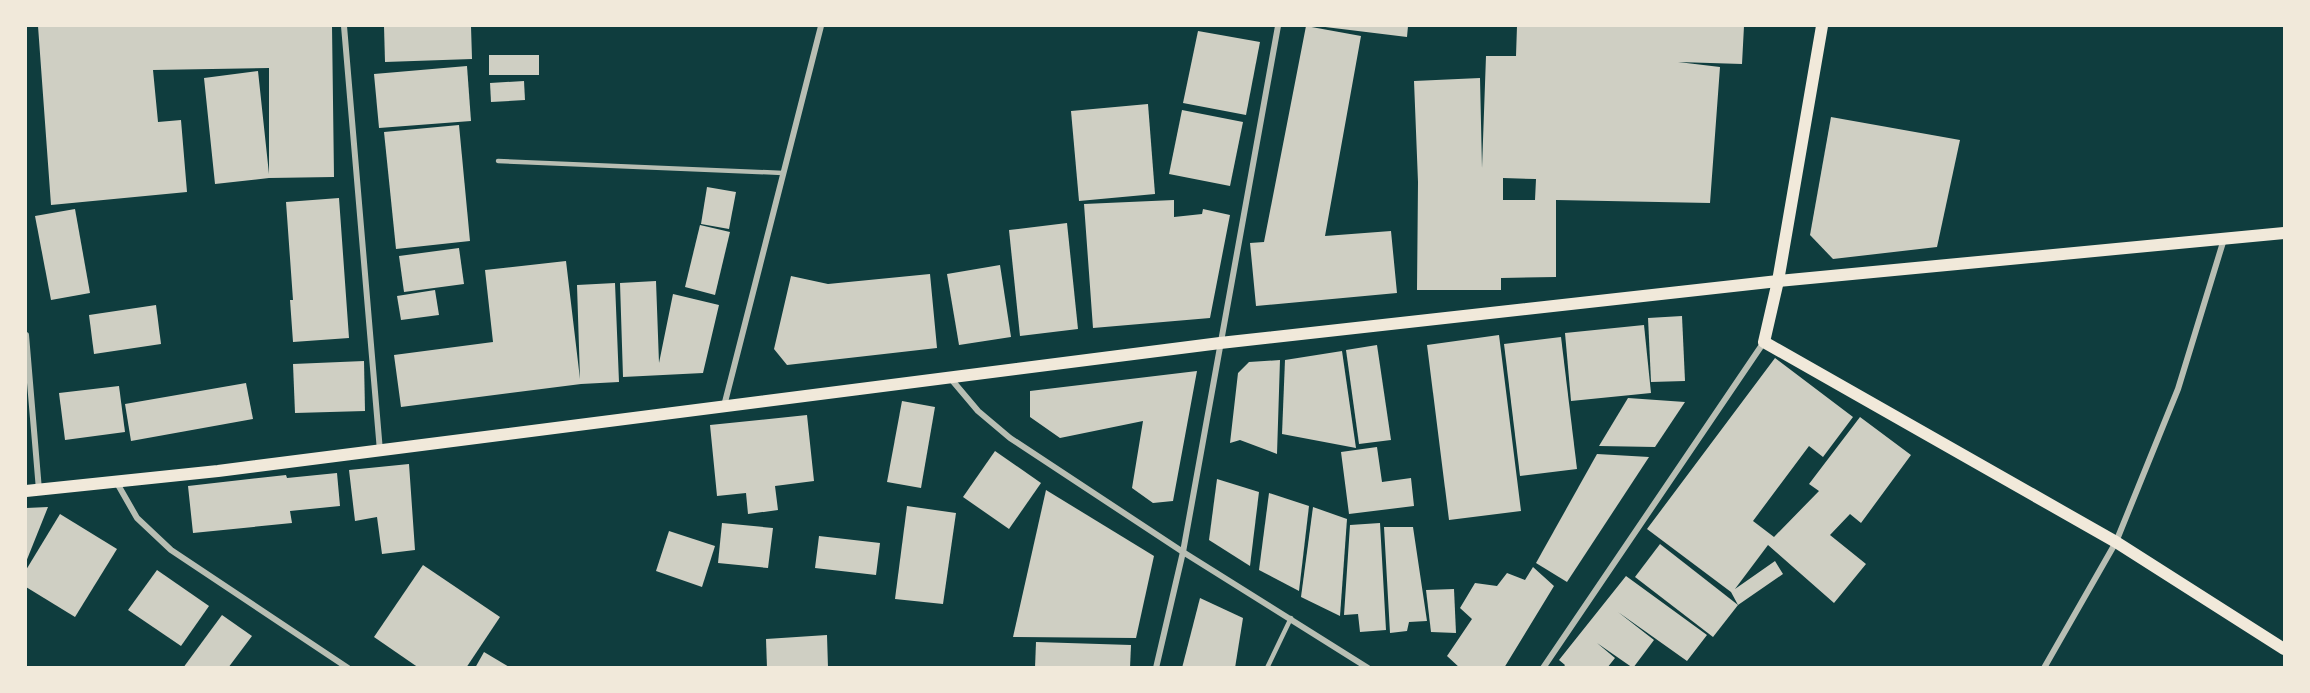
<svg xmlns="http://www.w3.org/2000/svg" width="2310" height="693" viewBox="0 0 2310 693" font-family="Cabin,sans-serif">
<rect width="100%" height="100%" fill="#0f3d3e"/>
<g fill="#cfcfc3" fill-rule="evenodd">
<polygon points="38,26 332,26 334,177 269,178 215,184 204,78 258,71 269,174 269,68 153,70 158,122 181,120 187,192 51,205"/>
<polygon points="384,26 471,26 472,59 385,62"/>
<polygon points="1306,26 1361,36 1325,236 1391,231 1397,293 1256,306 1250,243 1264,242"/>
<polygon points="1317,26 1408,26 1407,37"/>
<path d="M1517,26H1744L1742,64L1678,62L1720,67L1710,203L1556,200V277L1501,278V290H1417L1418,182L1414,81L1480,78L1482,168L1486,56H1516ZM1503,178L1536,179L1535,200H1503Z"/>
<polygon points="1198,31 1260,42 1246,115 1183,103"/>
<rect x="489" y="55" width="50" height="20"/>
<polygon points="467,66 471,121 379,128 374,74"/>
<polygon points="524,81 525,100 491,102 490,83"/>
<polygon points="1148,104 1155,194 1079,201 1071,111"/>
<polygon points="1182,110 1243,122 1230,186 1169,174"/>
<polygon points="1831,117 1960,140 1937,247 1833,259 1810,235"/>
<polygon points="459,125 470,241 396,249 384,132"/>
<polygon points="707,187 736,192 729,229 701,224"/>
<polygon points="339,198 349,338 293,342 290,300 293,300 286,202"/>
<polygon points="1174,200 1174,217 1202,214 1203,209 1230,215 1210,318 1093,328 1084,204"/>
<polygon points="75,209 90,293 51,300 35,216"/>
<polygon points="1067,223 1078,329 1020,336 1009,230"/>
<polygon points="700,225 730,232 715,295 685,287"/>
<polygon points="459,248 464,284 404,292 399,256"/>
<polygon points="566,261 580,379 577,285 615,283 619,382 581,384 401,407 394,355 493,342 485,270"/>
<polygon points="1000,265 1011,337 959,345 947,274"/>
<polygon points="930,274 937,348 787,365 774,349 791,276 828,284"/>
<polygon points="656,281 659,363 673,294 719,305 703,373 623,377 620,283"/>
<polygon points="435,290 439,315 401,320 397,296"/>
<polygon points="156,305 161,344 94,354 89,315"/>
<polygon points="1682,316 1685,381 1651,382 1648,318"/>
<polygon points="1644,325 1651,393 1571,401 1565,333"/>
<polygon points="1499,335 1521,511 1449,520 1427,345"/>
<polygon points="1561,337 1577,469 1520,476 1504,344"/>
<polygon points="1377,345 1391,440 1359,444 1346,350"/>
<polygon points="1342,351 1356,448 1282,434 1285,360"/>
<polygon points="1775,358 1853,417 1823,457 1809,446 1753,521 1774,537 1819,491 1809,484 1860,417 1911,455 1861,523 1850,514 1830,535 1866,564 1834,603 1768,545 1735,589 1775,561 1783,574 1738,605 1731,592 1647,529"/>
<polygon points="1280,360 1277,454 1240,440 1230,443 1238,373 1249,362"/>
<polygon points="364,361 365,411 295,413 293,364"/>
<polygon points="1197,371 1173,501 1153,503 1132,488 1143,421 1060,438 1030,417 1030,391"/>
<polygon points="246,383 253,419 131,441 125,404"/>
<polygon points="119,386 125,432 65,440 59,393"/>
<polygon points="1628,398 1685,402 1655,447 1599,446"/>
<polygon points="902,401 935,407 921,488 887,482"/>
<polygon points="807,415 814,481 775,486 778,510 748,514 746,493 717,496 710,425"/>
<polygon points="1377,447 1382,482 1411,478 1414,506 1349,514 1341,452"/>
<polygon points="995,451 1041,483 1009,529 963,497"/>
<polygon points="1597,454 1649,457 1567,582 1536,563"/>
<polygon points="409,464 415,550 382,554 377,517 355,521 349,470"/>
<polygon points="337,473 340,506 290,511 292,523 193,533 188,486 286,475 287,478"/>
<polygon points="1217,479 1259,492 1250,566 1209,540"/>
<polygon points="1046,490 1154,556 1136,638 1013,637"/>
<polygon points="1269,493 1309,506 1299,591 1259,570"/>
<polygon points="907,506 956,513 943,604 895,599"/>
<polygon points="48,507 26,562 26,508"/>
<polygon points="1313,507 1347,519 1340,616 1301,597"/>
<polygon points="60,514 117,549 75,617 26,587 26,570"/>
<polygon points="722,523 773,528 768,568 718,563"/>
<polygon points="1380,523 1386,630 1360,632 1358,614 1344,615 1350,525"/>
<polygon points="1384,527 1413,527 1427,621 1409,622 1407,631 1390,633"/>
<polygon points="669,531 715,546 702,587 656,571"/>
<polygon points="819,536 880,543 876,575 815,568"/>
<polygon points="1660,544 1738,605 1713,637 1635,577"/>
<polygon points="423,565 500,617 466,668 419,668 374,637"/>
<polygon points="1533,567 1554,586 1504,668 1460,668 1447,656 1472,619 1460,608 1475,583 1497,586 1507,573 1525,580"/>
<polygon points="157,570 209,606 181,646 128,610"/>
<polygon points="1626,576 1707,635 1687,661 1618,612 1654,640 1633,668 1597,643 1615,658 1607,668 1563,668 1565,665 1559,660"/>
<polygon points="1454,589 1456,633 1431,632 1426,590"/>
<polygon points="1200,598 1243,618 1235,668 1182,668"/>
<polygon points="222,615 252,636 228,668 183,668"/>
<polygon points="827,635 828,668 767,668 766,639"/>
<polygon points="1036,642 1131,645 1130,668 1035,668"/>
<polygon points="484,652 511,668 475,668"/>
</g>
<g fill="none" stroke-linecap="round" stroke-linejoin="round">
<g stroke="#b8beb3" stroke-width="4.5">
<polyline points="498,161 783,173"/>
<polyline points="1267,668 1291,618"/>
</g>
<g stroke="#b8beb3" stroke-width="6">
<polyline points="344,26 380,451"/>
<polyline points="26,335 39,490"/>
<polyline points="951,379 978,411 1010,438 1183,552 1368,668"/>
<polyline points="724,406 821,26"/>
<polyline points="117,483 137,518 171,550 348,668"/>
<polyline points="1156,668 1183,552 1278,26"/>
<polyline points="1543,668 1764,342"/>
<polyline points="2044,668 2116,542 2178,389 2224,239"/>
</g>
<g stroke="#f1e9da" stroke-width="12">
<polyline points="1822,26 1778,281 1764,342 2116,542 2284,649"/>
<polyline points="26,491 218,471 1220,343 1778,281 2284,233"/>
</g>
</g>
<rect width="2310" height="693" fill="none" stroke="#f1e9da" stroke-width="54"/>
</svg>
